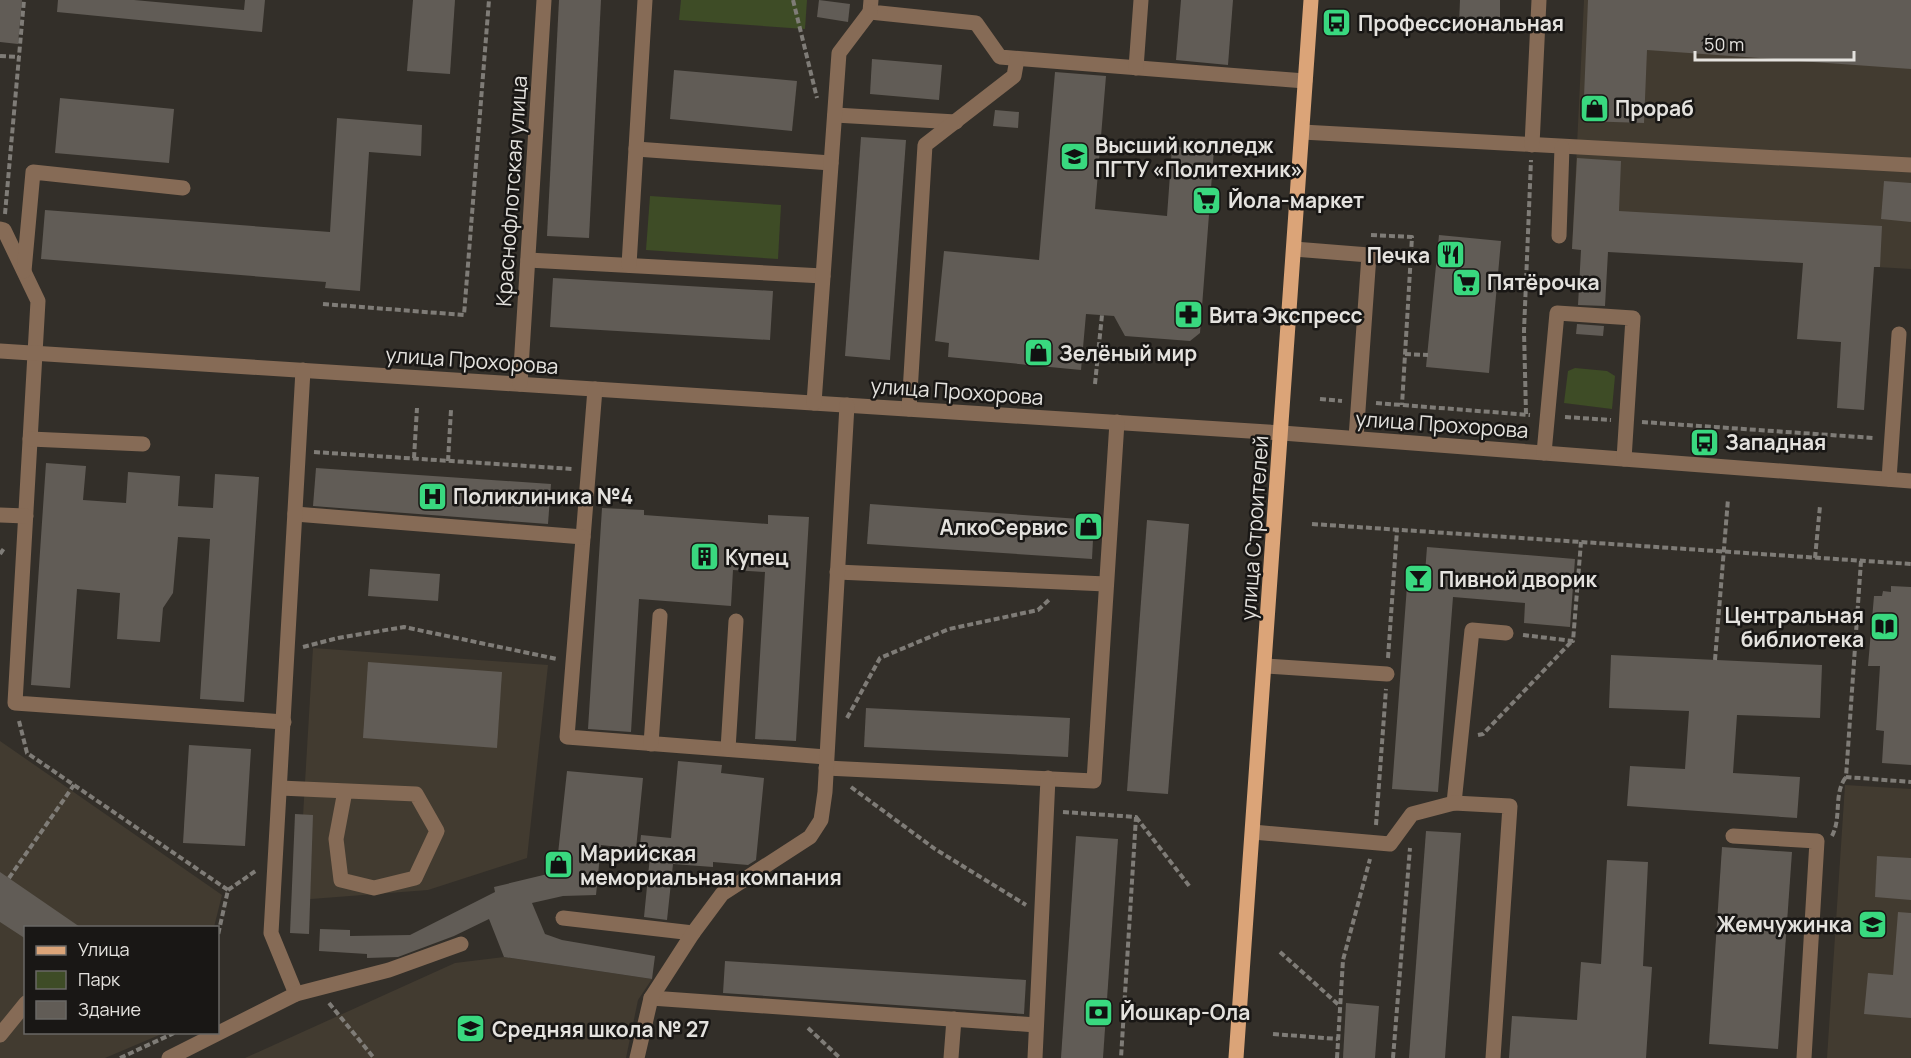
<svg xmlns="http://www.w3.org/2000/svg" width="1911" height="1058" viewBox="0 0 1911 1058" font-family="Manrope,sans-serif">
<rect width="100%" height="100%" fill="#332f29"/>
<g fill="#423b30">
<polygon points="1584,0 1911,0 1911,269 1572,249"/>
<polygon points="313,648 548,665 527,858 428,890 298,900"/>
<polygon points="0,741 222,895 214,927 26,928 26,1032 164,1033 105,1058 0,1058"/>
<polygon points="1845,785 1911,789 1911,1058 1827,1058"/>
<polygon points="504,957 652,979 638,1000 626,1058 245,1058 455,963"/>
</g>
<g fill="#3e4c26">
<polygon points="681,0 807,0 805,29 679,20"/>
<polygon points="650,196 781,205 778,259 646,250"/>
<polygon points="1575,368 1607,371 1615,376 1612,409 1564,403 1568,371"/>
</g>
<g fill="#615c56">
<polygon points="0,0 22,0 18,44 0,42"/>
<polygon points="58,0 134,0 244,10 245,0 265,0 262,32 57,12"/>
<polygon points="413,0 455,0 450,74 407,71"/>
<polygon points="559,0 601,0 589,238 547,236"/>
<polygon points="819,0 850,4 848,22 817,17"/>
<polygon points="1181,0 1233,0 1228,65 1176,60"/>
<polygon points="1460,0 1500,0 1500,27 1459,25"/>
<polygon points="1588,0 1911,0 1911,69 1647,50 1644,123 1583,121"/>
<polygon points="872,59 942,65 939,100 870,94"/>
<polygon points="674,70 797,81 792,131 670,119"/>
<polygon points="1055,72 1106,76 1095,209 1167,216 1172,147 1214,149 1200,333 1190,341 1125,336 1114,316 1086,314 1081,370 948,357 949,343 935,341 944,251 1039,260"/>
<polygon points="60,98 174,109 169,163 55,153"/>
<polygon points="995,110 1019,112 1018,128 993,126"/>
<polygon points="337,118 422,125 421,156 369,152 360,291 325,288 326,282 41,259 45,210 330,232"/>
<polygon points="861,137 906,140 890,360 845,356"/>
<polygon points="1577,158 1621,161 1619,211 1882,226 1880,267 1874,267 1864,410 1837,408 1841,342 1797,339 1803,263 1608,252 1605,306 1578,305 1581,250 1572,249"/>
<polygon points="1884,181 1911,183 1911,222 1881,219"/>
<polygon points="1439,235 1501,241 1489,373 1426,367"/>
<polygon points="553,278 773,291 770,340 550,327"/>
<polygon points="1577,324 1604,326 1603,336 1576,334"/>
<polygon points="46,463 86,466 83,500 126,503 128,472 180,476 178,506 213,508 215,474 259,477 244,702 200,699 210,539 178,537 173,593 163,608 160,642 117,639 120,593 77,589 70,688 31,685"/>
<polygon points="316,468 551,484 548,524 313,506"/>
<polygon points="870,504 1094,520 1092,559 867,544"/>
<polygon points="602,508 644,510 644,515 768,524 768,515 809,517 796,741 755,739 765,572 733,570 731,606 639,599 631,732 588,729"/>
<polygon points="1147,520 1189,524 1168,794 1127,791"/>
<polygon points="1427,547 1575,559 1570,627 1524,623 1525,603 1453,597 1438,792 1392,789 1408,572 1425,573"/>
<polygon points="370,569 440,574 438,601 368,596"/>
<polygon points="1891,586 1911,587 1911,765 1882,763 1884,731 1876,730 1880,666 1868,666 1874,596 1882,596 1883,591 1891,592"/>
<polygon points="1611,655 1822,665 1820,718 1737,715 1733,773 1800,777 1797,818 1627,806 1630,766 1685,769 1689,711 1609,708"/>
<polygon points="368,662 502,672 497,748 363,738"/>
<polygon points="866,708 1070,718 1068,757 864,747"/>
<polygon points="189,745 251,749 245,846 183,843"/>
<polygon points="678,761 722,765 721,773 764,778 756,860 748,865 713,862 713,867 673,864 667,920 644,917 650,856 639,855 641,835 671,838"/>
<polygon points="567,771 643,778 636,849 601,845 596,895 563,896 532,903 545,934 562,940 655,956 652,979 504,957 489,919 454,936 398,957 367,958 367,954 319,951 320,929 350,930 350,936 410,935 495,892 494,887 556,872"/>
<polygon points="295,814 313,815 309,934 290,933"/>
<polygon points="1426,831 1461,833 1445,1058 1409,1058"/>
<polygon points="1076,836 1118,839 1103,1058 1061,1058"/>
<polygon points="1722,847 1792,852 1778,1049 1709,1044"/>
<polygon points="1877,856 1911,858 1911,900 1875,897"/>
<polygon points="1607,860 1648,862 1643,966 1652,967 1646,1058 1509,1058 1512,1016 1577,1020 1581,962 1601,964"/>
<polygon points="0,872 80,927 26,927 26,939 0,922"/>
<polygon points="1898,912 1911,913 1911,1018 1864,1014 1868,973 1893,975"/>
<polygon points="725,961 1026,980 1024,1014 723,993"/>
<polygon points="1346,1003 1379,1006 1375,1058 1343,1058"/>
</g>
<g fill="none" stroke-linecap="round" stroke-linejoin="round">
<g stroke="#7f7c77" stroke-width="4" stroke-dasharray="6 3" stroke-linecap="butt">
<polyline points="793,0 817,98"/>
<polyline points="0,56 19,57"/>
<polyline points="5,214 24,0"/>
<polyline points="1371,235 1412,237 1402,405"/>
<polyline points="323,304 464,315 489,0"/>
<polyline points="1405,354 1428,355"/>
<polyline points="1095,384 1102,315"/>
<polyline points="1320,399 1342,401"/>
<polyline points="1376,403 1530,415"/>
<polyline points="1526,414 1524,331 1531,160"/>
<polyline points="1565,417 1611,420"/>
<polyline points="1642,422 1874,438"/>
<polyline points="314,452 573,469"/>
<polyline points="414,458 417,408"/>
<polyline points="448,461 451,410"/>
<polyline points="1312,524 1911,564"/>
<polyline points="0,554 5,547"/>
<polyline points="1815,558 1820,506"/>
<polyline points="1861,561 1846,777 1911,782"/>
<polyline points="1523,635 1573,641 1581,542"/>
<polyline points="303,647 338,638 404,627 557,659"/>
<polyline points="1388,658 1397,530"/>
<polyline points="1715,660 1728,499"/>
<polyline points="847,718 880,658 949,629 1038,610 1050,599"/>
<polyline points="19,721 27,753 228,890 218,935"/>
<polyline points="1478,735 1483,734 1572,641"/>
<polyline points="851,787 935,849 1026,905"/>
<polyline points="1063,812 1136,817 1121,1058"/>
<polyline points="1136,817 1190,887"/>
<polyline points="1376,825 1386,689"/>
<path d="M1832,836C1842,817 1833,794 1846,777"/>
<polyline points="9,878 74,785"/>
<polyline points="228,890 257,870"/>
<polyline points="1280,952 1340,1006"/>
<polyline points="329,1003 374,1058"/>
<polyline points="808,1028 840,1058"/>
<polyline points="1273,1034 1338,1039"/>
<polyline points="120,1058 174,1033"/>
<polyline points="1337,1058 1343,960 1370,859"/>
<polyline points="1393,1058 1410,848"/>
</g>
<g stroke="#866b56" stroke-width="15">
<polyline points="871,0 870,12 976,23 1000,57 1305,81"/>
<polyline points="1136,68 1141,0"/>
<polyline points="835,115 956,122"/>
<polyline points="1302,132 1911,165"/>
<polyline points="1532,145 1539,0"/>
<polyline points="636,149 831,163"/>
<polyline points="0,229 4,230 38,301 15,703 284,722"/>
<polyline points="1559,236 1562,147"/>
<polyline points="1294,249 1369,255 1356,438"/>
<polyline points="528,260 823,276"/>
<polyline points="629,265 645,0"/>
<polyline points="24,271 33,172 183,188"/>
<polyline points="0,351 1282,433 1911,481"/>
<polyline points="520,384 544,0"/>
<polyline points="595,389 567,737 826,757"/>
<polyline points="814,403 839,53 870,12"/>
<polyline points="909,409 925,145 1014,76 1017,59"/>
<polyline points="30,439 143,444"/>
<polyline points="1544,453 1557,313 1633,318 1624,459"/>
<polyline points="1889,479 1899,334"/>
<polyline points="295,514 583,537"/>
<polyline points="0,515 26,516"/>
<polyline points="837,572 1106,584"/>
<polyline points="1265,666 1387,674"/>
<polyline points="651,744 660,616"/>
<polyline points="728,749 736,621"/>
<polyline points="826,768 1094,781 1117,422"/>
<polyline points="280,788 416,794 437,831 415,878 374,888 341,880 336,839 345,791"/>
<polyline points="1454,803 1472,630 1506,633"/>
<polyline points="1253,832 1390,844 1412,814 1454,803 1510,806 1493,1058"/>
<polyline points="1733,836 1817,841 1804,1058"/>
<polyline points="563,918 693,933"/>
<polyline points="296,994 271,933 303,370"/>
<polyline points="651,998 1036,1025"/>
<polyline points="0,1035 26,1003"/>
<polyline points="169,1058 296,994 389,970 461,944"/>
<polyline points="637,1058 651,998 693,933 722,894 810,837 821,820 825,792 847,405"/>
<polyline points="951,1058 954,1019"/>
<polyline points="1035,1058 1048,778"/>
</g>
<polyline stroke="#dba478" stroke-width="15" points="1236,1058 1311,0"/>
</g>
<defs>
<symbol id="bus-square" viewBox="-11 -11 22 22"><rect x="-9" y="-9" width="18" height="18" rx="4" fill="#39d87f" stroke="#191715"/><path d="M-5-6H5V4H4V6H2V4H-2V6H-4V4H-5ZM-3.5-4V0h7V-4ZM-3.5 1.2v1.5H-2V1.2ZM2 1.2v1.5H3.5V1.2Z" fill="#111"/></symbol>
<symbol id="shop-square" viewBox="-11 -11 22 22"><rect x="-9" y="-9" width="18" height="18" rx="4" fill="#39d87f" stroke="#191715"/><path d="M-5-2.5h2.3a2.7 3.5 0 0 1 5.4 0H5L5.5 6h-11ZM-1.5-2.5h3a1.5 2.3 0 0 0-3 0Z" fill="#111"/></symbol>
<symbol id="university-square" viewBox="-11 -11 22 22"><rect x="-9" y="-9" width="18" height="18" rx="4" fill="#39d87f" stroke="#191715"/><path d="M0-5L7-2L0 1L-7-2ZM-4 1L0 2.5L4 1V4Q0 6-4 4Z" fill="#111"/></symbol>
<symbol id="supermarket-square" viewBox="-11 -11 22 22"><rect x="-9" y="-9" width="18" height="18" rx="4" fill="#39d87f" stroke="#191715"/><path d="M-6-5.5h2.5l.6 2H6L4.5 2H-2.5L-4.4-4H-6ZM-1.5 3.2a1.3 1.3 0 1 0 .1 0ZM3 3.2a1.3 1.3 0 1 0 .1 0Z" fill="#111"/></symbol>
<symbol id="restaurant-square" viewBox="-11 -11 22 22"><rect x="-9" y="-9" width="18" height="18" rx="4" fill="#39d87f" stroke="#191715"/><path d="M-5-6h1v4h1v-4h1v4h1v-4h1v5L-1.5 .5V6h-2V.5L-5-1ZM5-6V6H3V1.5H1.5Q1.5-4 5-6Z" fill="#111"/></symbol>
<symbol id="pharmacy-square" viewBox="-11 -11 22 22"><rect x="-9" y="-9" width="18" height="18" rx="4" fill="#39d87f" stroke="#191715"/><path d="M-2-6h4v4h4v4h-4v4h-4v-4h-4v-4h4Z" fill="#111"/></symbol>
<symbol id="hospital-square" viewBox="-11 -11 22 22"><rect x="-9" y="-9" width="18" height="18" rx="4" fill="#39d87f" stroke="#191715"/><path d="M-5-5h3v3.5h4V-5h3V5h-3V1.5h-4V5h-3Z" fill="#111"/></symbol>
<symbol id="building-square" viewBox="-11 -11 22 22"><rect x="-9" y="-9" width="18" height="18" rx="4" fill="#39d87f" stroke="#191715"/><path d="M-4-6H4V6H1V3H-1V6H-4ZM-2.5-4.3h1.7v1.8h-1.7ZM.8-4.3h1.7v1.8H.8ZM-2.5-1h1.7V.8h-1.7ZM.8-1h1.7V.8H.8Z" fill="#111"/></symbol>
<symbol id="bar-square" viewBox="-11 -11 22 22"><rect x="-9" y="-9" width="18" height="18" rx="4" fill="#39d87f" stroke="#191715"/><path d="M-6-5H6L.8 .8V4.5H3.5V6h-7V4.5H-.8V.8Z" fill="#111"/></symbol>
<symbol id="library-square" viewBox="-11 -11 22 22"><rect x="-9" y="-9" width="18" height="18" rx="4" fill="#39d87f" stroke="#191715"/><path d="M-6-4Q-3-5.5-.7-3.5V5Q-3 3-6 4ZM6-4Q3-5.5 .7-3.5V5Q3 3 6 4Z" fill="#111"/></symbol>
<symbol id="school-square" viewBox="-11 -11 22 22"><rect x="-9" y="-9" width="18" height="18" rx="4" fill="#39d87f" stroke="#191715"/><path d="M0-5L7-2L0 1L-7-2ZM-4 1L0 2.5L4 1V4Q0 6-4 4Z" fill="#111"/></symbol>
<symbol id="bank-square" viewBox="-11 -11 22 22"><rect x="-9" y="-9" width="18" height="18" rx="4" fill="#39d87f" stroke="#191715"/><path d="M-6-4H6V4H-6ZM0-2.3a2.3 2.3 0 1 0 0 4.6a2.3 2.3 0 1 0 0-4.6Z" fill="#111"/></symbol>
</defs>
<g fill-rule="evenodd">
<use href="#bus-square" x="1320" y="6" width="33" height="33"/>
<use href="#shop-square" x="1578" y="92" width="33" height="33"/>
<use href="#university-square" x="1058" y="140" width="33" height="33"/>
<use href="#supermarket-square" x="1190" y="184" width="33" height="33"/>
<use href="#restaurant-square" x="1434" y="238" width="33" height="33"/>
<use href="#supermarket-square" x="1450" y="266" width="33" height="33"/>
<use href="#pharmacy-square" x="1172" y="298" width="33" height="33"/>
<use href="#shop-square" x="1022" y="336" width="33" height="33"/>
<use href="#bus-square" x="1688" y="426" width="33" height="33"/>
<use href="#hospital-square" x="416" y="480" width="33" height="33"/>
<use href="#shop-square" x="1072" y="510" width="33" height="33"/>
<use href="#building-square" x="688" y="540" width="33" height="33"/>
<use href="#bar-square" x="1402" y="562" width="33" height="33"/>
<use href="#library-square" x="1868" y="610" width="33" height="33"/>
<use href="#shop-square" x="542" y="848" width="33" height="33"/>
<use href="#school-square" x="1856" y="908" width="33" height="33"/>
<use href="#bank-square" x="1082" y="996" width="33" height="33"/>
<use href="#school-square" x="454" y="1012" width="33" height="33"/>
</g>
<g text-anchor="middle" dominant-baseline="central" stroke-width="5" stroke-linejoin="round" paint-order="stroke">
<g font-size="21" font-weight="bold" fill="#e4e2de" stroke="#191715" text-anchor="start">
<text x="1358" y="23">Профессиональная</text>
<text x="1615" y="108">Прораб</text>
<text x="1095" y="145">Высший колледж<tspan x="1095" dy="24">ПГТУ «Политехник»</tspan></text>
<text x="1228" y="200">Йола-маркет</text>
<text x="1430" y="255" text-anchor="end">Печка</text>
<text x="1487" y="282">Пятёрочка</text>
<text x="1209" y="315">Вита Экспресс</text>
<text x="1059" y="353">Зелёный мир</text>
<text x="1725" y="442">Западная</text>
<text x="453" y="496">Поликлиника №4</text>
<text x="1068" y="527" text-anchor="end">АлкоСервис</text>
<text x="725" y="557">Купец</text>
<text x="1439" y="579">Пивной дворик</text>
<text x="1864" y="615" text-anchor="end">Центральная<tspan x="1864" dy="24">библиотека</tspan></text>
<text x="580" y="853">Марийская<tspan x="580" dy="24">мемориальная компания</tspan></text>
<text x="1852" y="924" text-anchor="end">Жемчужинка</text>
<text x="1120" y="1012">Йошкар-Ола</text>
<text x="492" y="1029">Средняя школа № 27</text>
</g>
<g font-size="21" fill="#e4e2de" stroke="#191715">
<text transform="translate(511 191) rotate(-86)">Краснофлотская улица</text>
<text transform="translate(472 360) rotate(4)">улица Прохорова</text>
<text transform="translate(957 391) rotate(4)">улица Прохорова</text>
<text transform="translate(1442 424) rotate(4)">улица Прохорова</text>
<text transform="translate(1254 528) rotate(-86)">улица Строителей</text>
</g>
</g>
<rect x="24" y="926" width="195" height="108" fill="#191715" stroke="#6a6865" stroke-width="1.5"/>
<rect x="36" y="946" width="30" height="9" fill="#dba478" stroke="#6a6865" stroke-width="1.5"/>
<text x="78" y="956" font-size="18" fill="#e4e2de">Улица</text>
<rect x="36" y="971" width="30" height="18" fill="#3e4c26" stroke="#6a6865" stroke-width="1.5"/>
<text x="78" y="986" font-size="18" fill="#e4e2de">Парк</text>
<rect x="36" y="1001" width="30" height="18" fill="#615c56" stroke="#6a6865" stroke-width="1.5"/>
<text x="78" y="1016" font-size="18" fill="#e4e2de">Здание</text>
<path d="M1695 51v9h159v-9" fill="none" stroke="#e4e2de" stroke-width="3"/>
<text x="1704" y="51" font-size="18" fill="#e4e2de" stroke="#191715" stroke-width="4.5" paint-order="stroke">50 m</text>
</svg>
